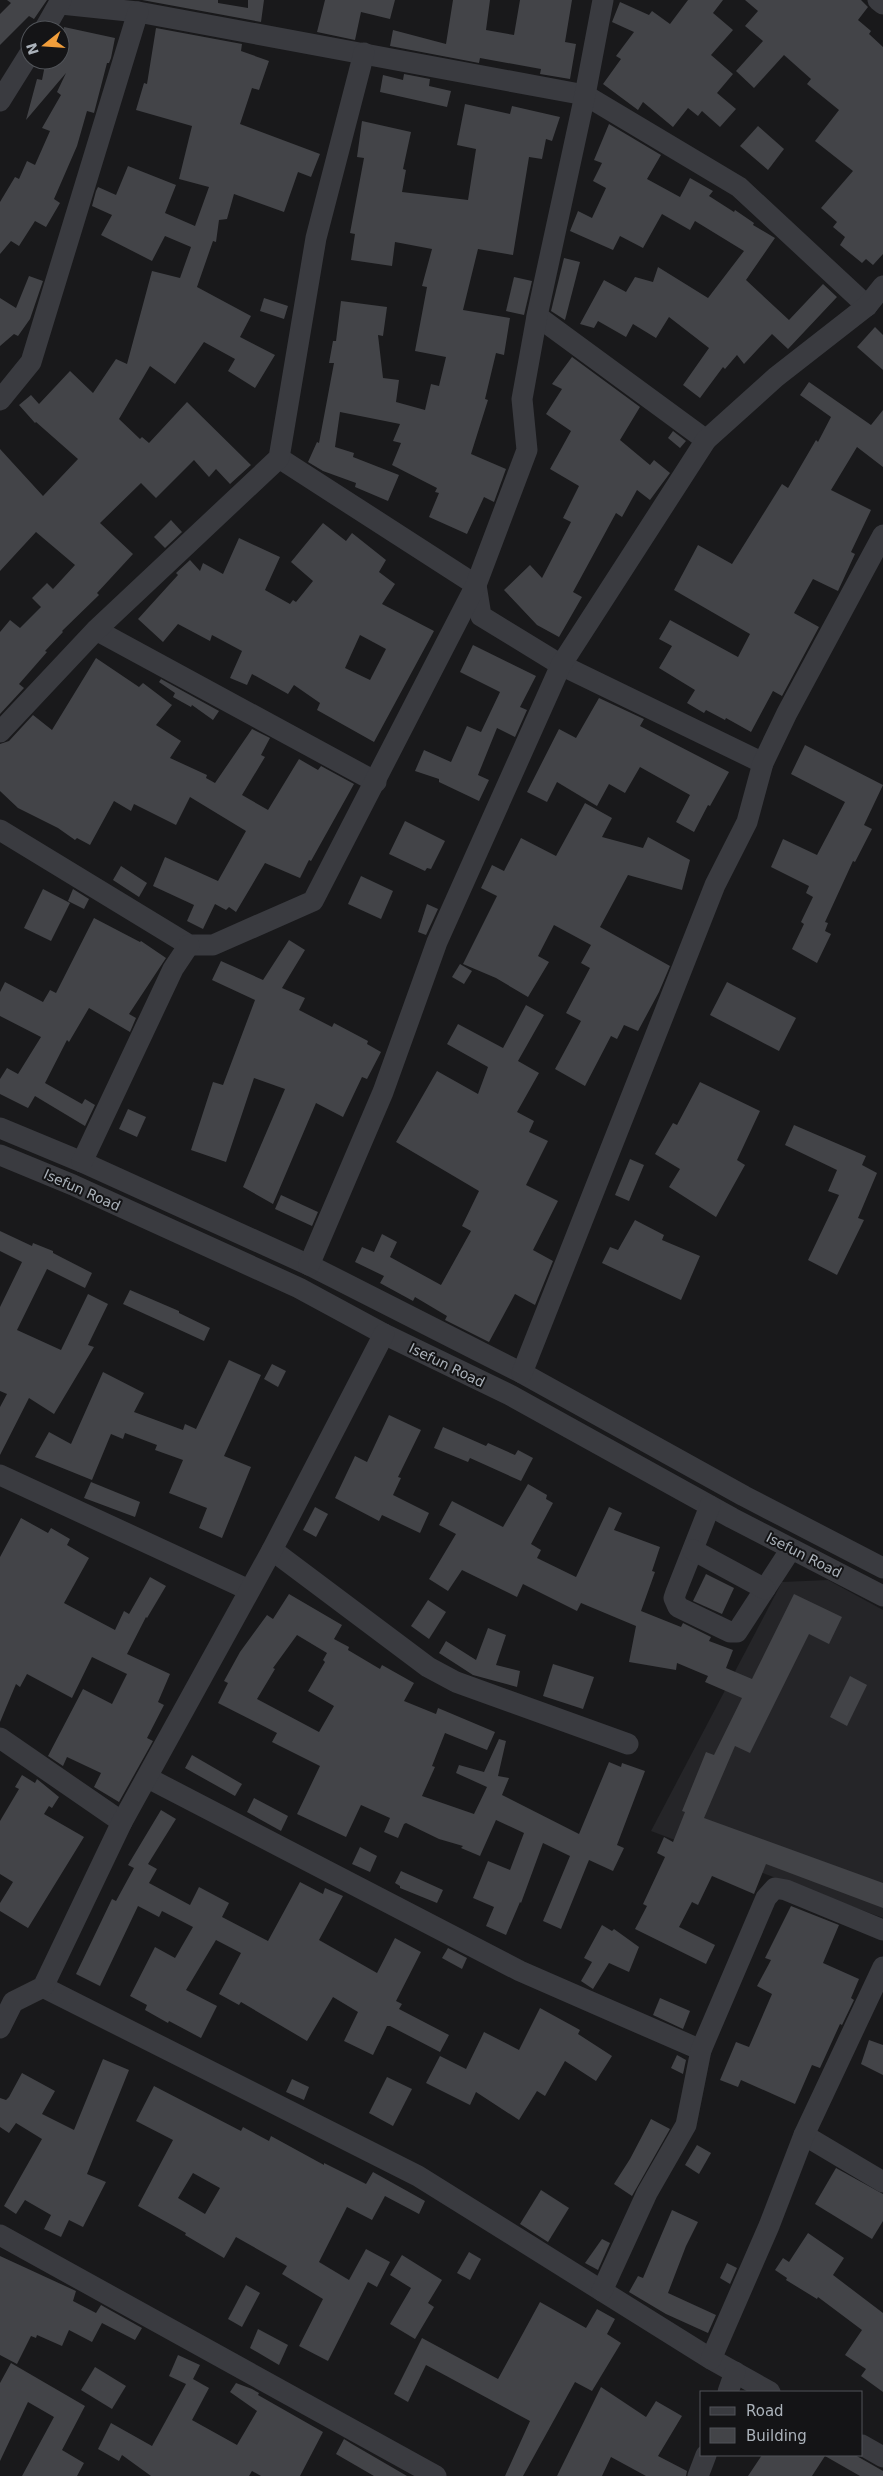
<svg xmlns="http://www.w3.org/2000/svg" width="883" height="2476" viewBox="0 0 883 2476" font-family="'DejaVu Sans',sans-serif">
<rect width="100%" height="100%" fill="#19191b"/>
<polygon fill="#252528" points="828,1580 883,1610 883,1918 651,1831 782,1582"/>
<g fill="#434448" fill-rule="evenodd">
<polygon points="7,0 47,0 34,19 29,16 0,45 0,14 11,3"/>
<polygon points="142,0 218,0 218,3 248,8 248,0 264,0 261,22"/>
<polygon points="325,0 395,0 390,19 361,12 355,40 317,32"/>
<polygon points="453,0 490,0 486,30 514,35 520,0 572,0 565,42 576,44 570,79 540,74 541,69 480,58 479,63 390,46 393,30 446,44"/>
<polygon points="688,0 723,0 713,13 733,30 711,55 733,74 717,93 736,109 720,127 702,111 698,116 688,108 673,127 643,102 638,110 603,84 621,59 616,56 634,32 612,22 620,2 649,15 652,11 670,24"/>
<polygon points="745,0 861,0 868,7 858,20 871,31 869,34 883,47 883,254 873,265 866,259 862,263 840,245 845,237 833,227 837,222 821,208 853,171 815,141 839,110 807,84 811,79 784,55 754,88 736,71 763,41 745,26 758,11"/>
<polygon points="64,27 115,38 111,58 109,63 107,63 94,113 87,111 77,146 54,199 60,203 46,227 35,221 19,246 11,241 0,254 0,202 15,177 19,179 27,161 35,165 50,131 42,128 61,95 57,92 66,73 26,120 37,79 42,80 46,60 60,60"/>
<polygon points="156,28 242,44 241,51 269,61 259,90 252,88 240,124 320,154 311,177 298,172 284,212 234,194 227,219 219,220 216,242 213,241 197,287 251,316 240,337 275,355 255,388 228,371 235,359 204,342 175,384 150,366 119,419 140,439 142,437 149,443 187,402 251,465 230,484 216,469 209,477 194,460 156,498 141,483 100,523 133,554 97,593 99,595 62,631 63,632 45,651 47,652 19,684 24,688 0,714 0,632 10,620 20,628 41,607 32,598 47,583 53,589 75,565 36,532 0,571 0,449 43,496 78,459 36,422 35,423 19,405 31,395 39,404 70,371 93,393 116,359 127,364 152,271 180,278 191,247 165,236 152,261 101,235 112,215 92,206 96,191 98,187 116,195 128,166 176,185 165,213 195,226 209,187 179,179 192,126 136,110 144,83 147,84"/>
<polygon points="404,74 430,79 429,86 451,91 447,107 380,92 383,75 403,80"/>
<polygon points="465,104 510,114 512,106 560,117 552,141 546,139 542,159 529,157 513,255 478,249 463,310 510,318 504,355 496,353 485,399 488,400 471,454 506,469 494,502 484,497 467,534 429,517 439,493 435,492 437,488 392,465 401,443 393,441 400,424 340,412 335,447 354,453 353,457 399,475 388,501 355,487 356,483 323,471 308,462 317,442 319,443 334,363 329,363 333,341 336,341 341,301 387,307 383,336 378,335 383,378 399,380 396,402 425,410 431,384 439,386 446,357 415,351 427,287 422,286 432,249 395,242 392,266 351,260 355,234 350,233 364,158 357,157 362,121 411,132 403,169 406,170 402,192 468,200 476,149 457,145"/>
<polygon points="609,124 661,155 647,179 680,197 690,178 713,191 709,196 734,212 735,210 754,223 753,225 775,238 746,280 789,320 823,284 837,297 788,349 772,334 744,364 737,355 725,369 723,367 700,398 683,385 709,348 669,317 656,338 633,324 626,337 598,321 594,328 580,324 604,280 626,292 635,277 653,282 658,267 708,298 744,251 695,221 690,230 662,214 643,248 620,236 613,250 570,231 578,211 592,218 606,188 593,181 602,163 594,160"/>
<polygon points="758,126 784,149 768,170 740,146"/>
<polygon points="564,258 580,262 565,320 551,311"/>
<polygon points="29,276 43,281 30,319 18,336 14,334 0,346 0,298 16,308"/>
<polygon points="514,277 532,281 524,315 506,311"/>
<polygon points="264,298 288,306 284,319 260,311"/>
<polygon points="875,327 883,335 883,370 857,347"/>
<polygon points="572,357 640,407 620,440 650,465 654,460 670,473 650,500 637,490 622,517 616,513 573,592 582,597 559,637 537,625 504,590 530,565 542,578 571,522 563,518 579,486 550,469 571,431 546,414 562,389 552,384"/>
<polygon points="809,382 871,425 883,410 883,467 857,447 831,490 871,510 851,552 855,554 838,591 813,579 794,613 819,627 782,696 773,691 751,732 726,718 725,720 706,710 704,713 687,703 695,690 659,668 672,646 659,639 670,620 738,657 750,634 674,590 698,545 732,564 782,484 788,488 816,440 818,442 831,417 800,395"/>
<polygon points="673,431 686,441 680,448 668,438"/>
<polygon points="171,520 182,532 165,548 154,537"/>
<path d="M323,523L346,541L352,533L386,560L379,572L395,584L382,604L434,631L374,742L317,710L320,703L294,685L288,694L252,674L247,685L230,678L242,651L212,635L210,641L178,624L163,642L138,619L178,575L176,573L190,560L200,571L203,563L223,574L239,538L280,557L265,590L290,604L293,600L296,602L313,581L291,562ZM360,635L386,649L370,680L345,668Z"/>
<polygon points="473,645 536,676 520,707 527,710 515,737 497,728 478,775 489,780 479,801 439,782 439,779 415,771 424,750 451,762 467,726 481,732 500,692 460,672"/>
<polygon points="96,658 139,687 143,683 172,705 156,725 181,741 170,758 207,775 206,778 215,783 252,729 270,738 261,755 265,757 242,795 268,810 299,759 318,770 321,766 354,784 311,861 309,860 300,878 265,863 236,912 229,907 226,910 215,904 203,929 187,921 194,905 153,886 165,857 218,881 246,831 190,797 176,825 134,804 131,811 114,801 90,845 77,838 75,840 58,828 18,808 0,791 0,744 9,741 33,715 52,730"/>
<polygon points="161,679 219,711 213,720 192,705 191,707 173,697 175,693 159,682"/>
<polygon points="599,698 644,719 640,726 729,772 710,806 708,805 694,832 676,822 690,795 640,767 625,793 609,784 597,806 557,782 547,802 527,792 559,729 576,738"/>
<polygon points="805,745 883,785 864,825 872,829 855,862 853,861 825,922 828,923 825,931 831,934 817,963 792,949 804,924 801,922 813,897 806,893 809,886 771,867 783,839 817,855 845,802 791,774"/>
<polygon points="585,803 612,818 602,837 643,848 648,837 690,860 682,890 628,875 600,927 670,966 659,992 638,1031 624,1025 617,1039 611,1036 585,1086 555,1069 581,1021 566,1013 590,968 581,963 591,945 554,925 538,956 549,962 528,997 496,978 463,964 497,896 481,888 492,865 504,871 521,838 556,856"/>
<polygon points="405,821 445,841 431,869 427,868 425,871 389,854"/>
<polygon points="121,866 147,883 139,897 113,880"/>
<polygon points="361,876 393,891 381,919 348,904"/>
<polygon points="43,889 70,903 51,941 24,928"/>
<polygon points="73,889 89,899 84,909 68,901"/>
<polygon points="427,904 438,909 426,935 418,932"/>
<polygon points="94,918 140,942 141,941 166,958 129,1014 136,1018 130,1032 89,1008 69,1042 67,1040 45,1083 82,1104 85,1099 95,1105 85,1126 35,1096 28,1108 0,1094 0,1079 7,1068 18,1074 41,1037 0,1016 0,992 5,982 43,1002 50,990 56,993"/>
<polygon points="289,940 305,950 282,988 305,998 299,1010 332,1027 334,1023 368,1041 367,1044 381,1052 367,1079 362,1077 343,1117 316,1103 273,1204 243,1187 285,1089 254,1078 226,1162 191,1150 213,1082 223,1085 255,1000 212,980 221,961 263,980"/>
<polygon points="460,964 472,971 464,984 452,977"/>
<polygon points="727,982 796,1018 779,1051 710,1015"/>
<polygon points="526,1005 544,1015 518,1061 539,1073 517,1112 534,1121 529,1132 548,1141 526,1185 558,1201 533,1250 553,1261 535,1305 515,1294 489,1342 445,1320 447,1316 415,1297 413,1301 380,1283 384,1276 355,1262 362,1247 374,1252 382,1234 397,1242 390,1257 441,1285 471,1231 462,1226 479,1191 396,1142 437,1071 478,1094 488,1067 447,1044 458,1024 503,1048"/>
<polygon points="700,1082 760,1111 737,1160 745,1165 716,1217 669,1187 680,1169 655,1154 673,1123 677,1125"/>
<polygon points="128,1109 146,1117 137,1137 119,1129"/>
<polygon points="794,1125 866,1156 862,1165 877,1173 858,1218 864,1220 837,1275 808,1260 839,1195 828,1191 837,1170 785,1145"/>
<polygon points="630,1159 644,1165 629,1201 615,1195"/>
<polygon points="281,1195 318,1212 312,1226 275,1209"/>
<polygon points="635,1220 664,1235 662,1240 700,1256 681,1300 602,1263 610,1247 618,1250"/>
<polygon points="0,1231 32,1246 33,1243 53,1251 53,1253 92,1273 85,1288 47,1269 17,1330 61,1350 88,1294 108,1304 88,1345 94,1347 54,1414 29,1398 0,1455 0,1407 7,1394 0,1391 0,1307 22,1262 0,1251"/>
<polygon points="130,1290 179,1311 179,1313 210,1328 204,1341 123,1304"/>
<polygon points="229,1360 261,1375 224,1456 251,1467 222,1538 199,1528 207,1508 169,1493 183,1460 155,1450 157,1445 125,1433 123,1439 111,1434 92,1480 35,1457 49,1432 71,1444 103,1372 144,1393 134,1412 183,1430 185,1424 196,1429"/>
<polygon points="272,1364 286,1371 278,1387 264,1379"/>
<polygon points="389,1415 421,1430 398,1477 401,1478 393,1495 429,1513 420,1533 382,1515 379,1521 335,1498 355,1456 367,1462"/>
<polygon points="443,1427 486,1446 488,1443 515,1455 518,1450 533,1458 521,1481 470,1458 468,1462 434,1448"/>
<polygon points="91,1482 140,1502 135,1517 84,1498"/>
<polygon points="528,1484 547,1495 546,1499 553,1503 531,1544 541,1550 537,1558 576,1577 609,1507 622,1513 614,1530 660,1547 652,1571 655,1572 641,1611 681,1627 683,1623 711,1637 709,1641 733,1650 726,1668 752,1679 794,1594 842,1617 829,1644 809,1634 750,1753 735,1746 704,1818 883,1883 883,1908 766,1864 754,1894 712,1876 698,1905 692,1902 679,1927 715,1945 706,1964 635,1929 647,1906 643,1904 665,1857 657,1853 664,1837 673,1842 685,1812 682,1811 706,1752 714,1755 742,1698 705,1682 708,1676 677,1663 676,1670 629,1662 636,1626 581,1603 577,1611 523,1584 517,1597 462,1570 448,1591 429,1579 456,1534 439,1525 452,1501 503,1527"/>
<polygon points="315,1507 328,1514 316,1537 303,1530"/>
<polygon points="21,1518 48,1533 51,1528 70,1539 67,1545 89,1558 64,1603 115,1630 124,1611 129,1614 150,1577 166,1586 147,1618 146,1617 127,1654 170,1674 158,1702 164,1705 147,1738 153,1741 119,1802 94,1787 101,1773 67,1757 63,1766 48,1756 83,1689 112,1704 127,1674 92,1657 72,1698 27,1674 20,1687 16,1684 0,1722 0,1557"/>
<polygon points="706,1574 734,1588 722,1614 693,1601"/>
<path d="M289,1594L342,1625L334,1639L349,1647L348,1650L380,1669L382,1665L414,1683L404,1701L436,1714L438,1708L495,1732L487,1750L445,1733L432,1766L435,1767L422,1796L474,1814L487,1787L456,1773L459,1765L484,1772L499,1739L506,1741L498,1776L509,1778L502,1795L579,1834L609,1762L621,1767L622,1763L645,1771L617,1845L624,1848L613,1871L589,1860L561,1929L543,1921L570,1856L543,1843L521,1903L520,1902L506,1935L486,1926L494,1907L473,1898L488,1861L510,1870L524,1833L496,1820L480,1856L461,1848L463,1846L439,1839L406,1823L404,1824L398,1838L384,1832L390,1818L361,1805L346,1837L297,1814L320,1766L272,1742L277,1733L218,1703L228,1683L224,1681L240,1652L267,1615L273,1619ZM297,1635L327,1653L323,1660L325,1662L308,1691L334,1706L319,1732L257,1699L275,1669L273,1668Z"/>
<polygon points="428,1600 446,1612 429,1639 411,1626"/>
<polygon points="488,1628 506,1635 496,1665 520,1671 517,1687 473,1675 439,1653 446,1641 476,1660"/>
<polygon points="553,1664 594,1677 583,1709 543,1696"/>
<polygon points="850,1676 867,1685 847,1726 830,1717"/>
<polygon points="192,1755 242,1784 235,1796 185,1768"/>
<polygon points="22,1775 35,1783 37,1779 59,1797 52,1808 49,1806 44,1814 84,1837 28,1928 0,1911 0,1903 13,1882 0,1874 0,1821 19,1789 15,1787"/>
<polygon points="254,1798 288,1816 281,1831 247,1812"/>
<polygon points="161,1810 176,1819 148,1864 157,1869 149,1883 190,1905 199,1887 229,1903 222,1917 268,1941 300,1882 323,1894 325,1888 343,1896 319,1940 377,1973 395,1938 421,1952 396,2001 402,2004 399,2009 449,2035 440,2052 390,2026 387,2026 373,2055 344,2041 358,2012 333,1997 307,2041 241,2002 239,2005 219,1994 241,1953 216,1940 186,1990 217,2006 201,2038 169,2021 168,2023 145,2010 147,2005 130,1996 155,1947 175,1958 193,1927 162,1911 159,1917 138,1906 100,1986 76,1974 112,1899 116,1901 134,1868 128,1865"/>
<polygon points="360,1847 377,1856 370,1872 352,1864"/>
<polygon points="401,1871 443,1890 437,1903 400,1888 400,1886 395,1883"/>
<polygon points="791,1906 839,1925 823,1963 859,1979 851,1998 854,2000 842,2025 840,2024 820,2068 812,2065 795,2104 741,2080 738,2087 720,2080 736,2042 749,2047 772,1994 757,1986 771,1960 765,1958"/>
<polygon points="602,1925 612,1931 614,1929 639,1947 629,1972 609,1963 593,1989 581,1981 592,1962 584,1958"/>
<polygon points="448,1948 467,1958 462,1969 442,1958"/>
<polygon points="660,1998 690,2011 683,2029 653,2015"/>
<polygon points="540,2008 580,2030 578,2034 612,2056 596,2081 565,2061 545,2096 537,2091 519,2120 476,2092 470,2105 426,2083 440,2056 466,2069 484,2032 519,2050"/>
<polygon points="869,2040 883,2045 883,2075 861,2064"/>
<polygon points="677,2055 686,2060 683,2074 671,2068"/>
<polygon points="103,2059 129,2070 87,2174 106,2182 83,2227 69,2220 61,2237 44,2229 51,2215 25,2200 16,2214 4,2206 42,2139 16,2123 9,2133 0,2127 0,2098 6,2100 9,2097 22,2073 55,2091 42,2114 74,2130"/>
<polygon points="387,2077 412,2089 393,2126 369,2113"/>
<polygon points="292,2079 309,2087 304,2100 286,2092"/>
<path d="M154,2086L241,2131L243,2127L269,2141L271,2136L324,2165V2163L366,2184L373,2172L425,2201L419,2214L385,2196L372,2220L347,2207L319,2262L349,2280L366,2249L390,2262L377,2287L368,2282L328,2361L299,2346L323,2299L282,2274L287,2266L236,2237L224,2258L185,2235L186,2233L138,2206L173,2140L136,2121ZM193,2173L220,2188L205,2214L178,2198Z"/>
<polygon points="651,2119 670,2129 632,2196 614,2184 630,2159"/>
<polygon points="697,2145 711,2153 699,2174 685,2165"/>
<polygon points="836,2168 883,2194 883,2221 872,2239 815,2204"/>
<polygon points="541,2190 569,2208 548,2242 520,2224"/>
<polygon points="672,2210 698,2222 686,2246 668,2293 716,2315 708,2333 666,2314 629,2292 638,2276 643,2278"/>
<polygon points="808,2233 844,2258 833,2275 883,2313 883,2392 861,2376 866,2369 845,2355 862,2330 818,2297 817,2299 786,2280 787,2278 775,2270 783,2258 789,2262"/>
<polygon points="602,2239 610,2243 598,2270 585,2263"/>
<polygon points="469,2252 481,2259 470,2280 457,2273"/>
<polygon points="402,2255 442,2280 428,2303 434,2307 415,2339 390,2324 411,2288 390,2275"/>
<polygon points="0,2256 76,2291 73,2301 96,2313 101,2305 142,2328 135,2340 102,2323 92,2342 69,2330 62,2346 37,2335 36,2338 31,2336 17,2364 0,2355"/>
<polygon points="727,2263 737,2268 730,2284 720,2278"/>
<polygon points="246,2285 260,2293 242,2327 228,2319"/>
<polygon points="540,2302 586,2328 597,2309 615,2319 607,2334 621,2343 592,2391 575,2382 523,2476 505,2476 530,2421 426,2365 408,2402 394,2394 422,2338 498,2379"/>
<polygon points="258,2329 288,2345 279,2365 250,2348"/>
<polygon points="178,2355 200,2365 193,2379 209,2388 192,2420 237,2445 257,2411 230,2392 236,2383 252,2389 259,2393 258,2395 323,2432 300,2476 261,2476 252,2471 249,2476 151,2476 122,2455 119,2461 98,2449 111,2423 152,2446 186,2384 169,2376"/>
<polygon points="11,2363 85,2406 62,2450 84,2463 77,2476 22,2476 54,2417 28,2402 0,2461 0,2383"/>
<polygon points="95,2367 126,2386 112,2409 81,2390"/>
<polygon points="601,2387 646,2417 656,2401 682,2416 658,2456 687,2471 686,2476 646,2476 611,2457 602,2476 557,2476"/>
<polygon points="344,2439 352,2444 407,2476 374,2476 336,2454"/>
<polygon points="762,2455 855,2455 883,2471 883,2476 860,2476 825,2456 812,2476 748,2476"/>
</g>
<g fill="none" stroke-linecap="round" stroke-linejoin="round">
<g stroke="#3a3b40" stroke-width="21">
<polyline points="878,0 883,4"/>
<polyline points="61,4 138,12 585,95 739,187 867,306"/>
<polyline points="44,30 61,0"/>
<polyline points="0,101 30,53"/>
<polyline points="537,316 706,440"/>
<polyline points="0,400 31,362 138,12"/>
<polyline points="279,458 476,585 481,616 561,665 763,763"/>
<polyline points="96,630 376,782"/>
<polyline points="0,732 96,630 279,458 316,238 364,53"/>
<polyline points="0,830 189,945 213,945 313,901 476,585 527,450 522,399 537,316 585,95 603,0"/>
<polyline points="0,1128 82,1162 309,1265 522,1373 744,1496 883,1568"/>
<polyline points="0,1155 73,1185 299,1288 384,1334 510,1395 732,1518 883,1596"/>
<polyline points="82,1162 173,969 189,945"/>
<polyline points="309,1265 383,1092 437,942 561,665 706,440 776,377 867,306 883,286"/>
<polyline points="522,1373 715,885 747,822 763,763 787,713 883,535"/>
<polyline points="0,1475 249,1590"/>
<polyline points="710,1506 676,1592 674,1598 678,1607 730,1632 737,1632 791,1549"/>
<polyline points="272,1550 428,1667 456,1682 628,1744"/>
<polyline points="693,1550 765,1589"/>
<polyline points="0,1738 122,1822"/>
<polyline points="148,1778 520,1971 701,2050"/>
<polyline points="43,1987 418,2176 711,2359 770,2392"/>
<polyline points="0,2028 13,2002 43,1987 122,1822 272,1550 384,1334"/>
<polyline points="804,2135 883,2182"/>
<polyline points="0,2235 436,2476"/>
<polyline points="602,2291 647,2193 686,2125 701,2050 766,1898 775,1888 786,1890 883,1930"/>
<polyline points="711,2359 769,2226 804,2135 883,1967"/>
<polyline points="728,2392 735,2372"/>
<polyline points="862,2445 883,2457"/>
<polyline points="698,2476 706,2455"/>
</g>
</g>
<g text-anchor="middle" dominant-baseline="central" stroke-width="4" stroke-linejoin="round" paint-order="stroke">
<g font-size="14" fill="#abb2ba" stroke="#141416">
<text transform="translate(82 1190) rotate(24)">Isefun Road</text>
<text transform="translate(447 1365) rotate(26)">Isefun Road</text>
<text transform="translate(804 1555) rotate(27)">Isefun Road</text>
</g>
</g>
<rect x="700" y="2391" width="162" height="65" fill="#141416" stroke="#505358"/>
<rect x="710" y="2407" width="25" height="8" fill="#3a3b40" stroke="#505358"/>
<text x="746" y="2416" font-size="15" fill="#abb2ba">Road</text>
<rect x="710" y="2428" width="25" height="15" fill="#434448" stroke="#505358"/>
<text x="746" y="2441" font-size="15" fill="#abb2ba">Building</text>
<g transform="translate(45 45) rotate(253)"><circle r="24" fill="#141416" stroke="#505358"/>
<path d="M0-4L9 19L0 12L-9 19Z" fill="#f19e3b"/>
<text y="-8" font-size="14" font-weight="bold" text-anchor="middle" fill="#abb2ba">N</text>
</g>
</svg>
